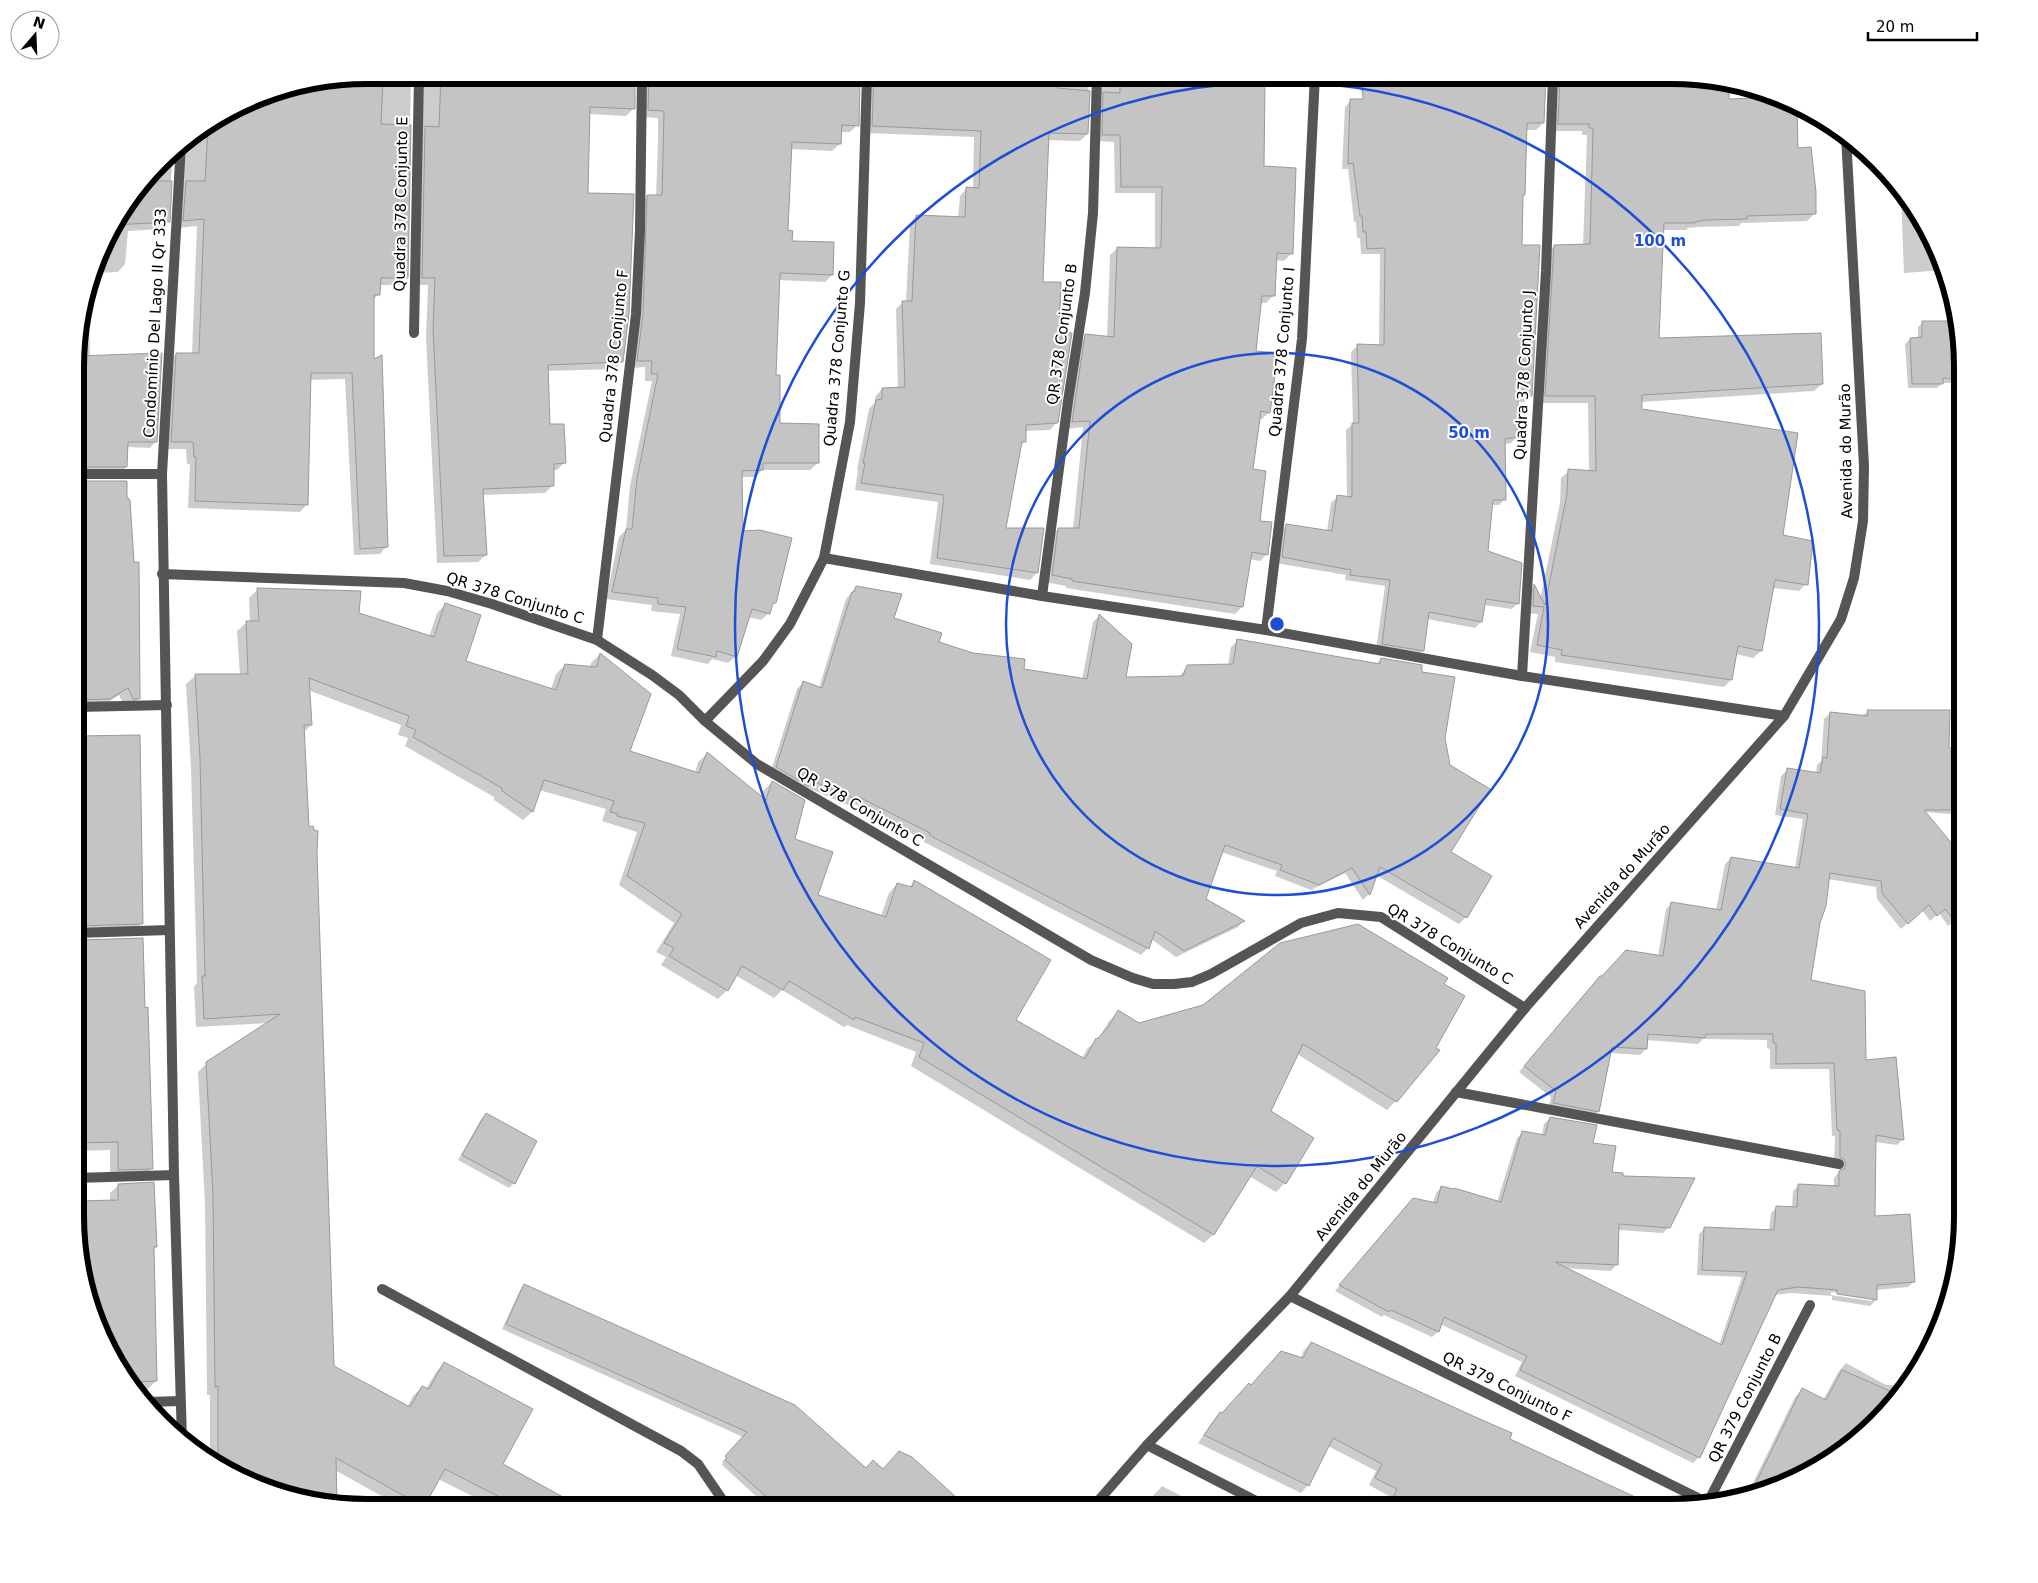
<svg xmlns="http://www.w3.org/2000/svg" width="2038" height="1583" viewBox="0 0 2038 1583" font-family="'DejaVu Sans',sans-serif">
<rect width="100%" height="100%" fill="#fff"/>
<g fill="#0003" fill-rule="evenodd">
<polygon points="367,75 859,75 857,125 850,132 840,132 840,144 832,151 790,149 787,232 791,243 832,275 825,282 779,280 775,376 778,424 818,463 810,470 762,470 755,477 741,477 742,532 775,602 770,607 769,613 761,620 748,617 736,656 728,663 712,659 708,664 671,656 680,614 651,611 652,605 606,599 619,537 626,530 630,486 652,381 645,381 645,367 631,368 641,203 648,196 656,196 658,145 658,118 642,117 638,76 634,76 633,109 626,116 589,114 586,195 622,361 615,369 547,371 549,426 564,463 557,470 552,470 552,486 545,493 482,495 486,555 478,562 437,563 426,337 428,285 415,285 415,76 411,76 407,277 400,285 380,285 379,294 372,301 373,361 387,546 380,554 354,555 345,379 309,380 307,504 300,512 188,508 190,464 187,464 186,449 164,449 169,361 176,354 192,354 197,226 177,228 178,146 273,91"/>
<polygon points="861,75 1089,75 1087,134 1080,141 1047,140 1042,283 1057,422 1050,430 1024,431 1024,441 1021,445 1004,529 1037,573 1030,580 930,564 938,502 855,490 858,470 857,470 869,409 875,402 875,397 882,389 898,389 896,309 903,302 906,302 910,223 917,216 958,218 960,196 967,188 973,189 974,137 866,133 866,78"/>
<polygon points="1091,75 1264,75 1262,167 1292,253 1284,261 1275,260 1273,296 1266,303 1260,303 1255,352 1269,412 1262,419 1259,419 1251,470 1258,522 1267,554 1260,561 1249,559 1242,607 1235,614 1066,588 1066,586 1045,582 1051,537 1058,529 1073,529 1083,427 1066,429 1079,343 1086,336 1107,337 1110,255 1118,248 1155,249 1155,193 1115,193 1114,142 1095,141 1096,78"/>
<polygon points="1354,75 1523,76 1522,125 1539,76 1545,76 1543,123 1536,130 1521,130 1521,247 1530,396 1524,402 1517,402 1517,437 1511,443 1504,444 1505,499 1499,505 1491,505 1486,552 1518,603 1512,609 1484,605 1481,622 1475,628 1427,619 1423,651 1417,657 1376,650 1385,586 1345,580 1346,575 1276,563 1280,532 1286,526 1327,531 1331,503 1337,497 1347,498 1346,430 1353,424 1351,352 1357,346 1379,346 1380,254 1361,254 1360,238 1357,238 1356,222 1354,222 1348,169 1342,169 1345,107 1351,100 1365,100"/>
<polygon points="1545,76 1690,76 1727,84 1727,101 1797,149 1815,213 1807,221 1741,223 1739,226 1698,227 1688,228 1686,230 1663,230 1658,339 1822,384 1814,391 1641,402 1640,410 1781,536 1806,584 1799,591 1773,588 1761,651 1753,658 1736,654 1731,680 1724,687 1555,662 1555,657 1530,652 1538,614 1526,613 1527,592 1534,586 1540,600 1560,503 1561,478 1569,471 1589,472 1588,403 1539,403 1547,254 1554,246 1583,246 1587,135 1582,135 1582,131 1551,131 1552,80"/>
<polygon points="173,150 168,222 161,229 128,231 125,264 118,272 96,273 114,221"/>
<polygon points="1901,196 1933,238 1944,270 1904,273"/>
<polygon points="88,298 90,355 82,362 77,362 78,328"/>
<polygon points="1923,322 1959,323 1963,367 1963,381 1961,383 1942,383 1937,388 1908,388 1905,344 1910,339 1918,338 1918,327"/>
<polygon points="77,390 156,441 150,448 127,447 126,467 120,473 77,473"/>
<polygon points="79,482 139,698 131,707 125,707 119,695 101,707 77,708 77,484"/>
<polygon points="856,587 892,618 938,643 1022,670 1082,680 1093,622 1099,616 1131,645 1125,678 1179,677 1187,667 1228,665 1231,647 1238,640 1376,664 1381,659 1420,673 1444,738 1449,852 1490,876 1466,917 1459,924 1376,875 1369,894 1363,900 1345,873 1311,890 1275,876 1277,871 1221,852 1205,900 1243,921 1238,927 1176,957 1151,939 1148,948 1141,955 924,842 924,840 853,803 850,806 806,787 801,792 770,774 797,689 803,683 819,688 846,599"/>
<polygon points="258,589 358,614 429,637 437,613 446,604 464,662 551,689 556,674 565,665 590,668 591,663 600,654 629,752 695,773 698,762 707,754 761,797 763,791 772,782 817,896 881,916 889,893 897,884 909,887 914,882 1014,1020 1082,1058 1087,1049 1100,1036 1109,1021 1118,1012 1139,1024 1442,984 1396,1101 1387,1110 1297,1054 1269,1112 1285,1183 1276,1192 1249,1176 1213,1235 1204,1243 911,1066 916,1052 847,1025 844,1027 782,990 774,998 735,975 727,990 718,999 661,965 666,957 656,952 674,923 619,885 637,832 602,821 606,809 539,790 532,812 523,820 494,800 494,797 405,746 408,738 398,735 401,725 308,690 311,725 303,733 307,828 315,852 333,1367 407,1407 413,1396 422,1387 426,1389 436,1372 444,1363 502,1464 581,1507 494,1507 438,1479 423,1507 401,1507 335,1470 255,1486 210,1457 210,1395 207,1395 205,1205 198,1072 207,1063 269,1023 196,1027 194,986 197,983 196,943 191,769 186,684 195,676 240,675 237,631 246,623 250,623 249,598"/>
<path d="M1868,711L1948,750H1963V815L1925,812L1963,914L1948,926L1939,913L1930,921L1922,910L1901,929L1877,899L1876,887L1828,879L1809,981L1865,1062L1903,1139L1897,1145L1875,1142L1874,1218L1914,1281L1908,1287L1876,1290V1300L1870,1306L1832,1300V1296L1791,1293L1774,1295L1699,1457L1693,1463L1515,1376L1522,1362L1440,1324L1438,1332L1432,1337L1384,1315L1382,1317L1335,1291L1407,1205L1433,1203L1436,1193L1442,1187L1497,1202L1517,1138L1523,1132L1542,1135L1544,1124L1550,1118L1592,1144L1610,1174L1622,1177L1669,1227L1663,1233L1618,1230L1616,1265L1611,1271L1564,1268L1719,1345L1742,1277L1697,1275L1699,1234L1705,1228L1769,1231L1771,1213L1777,1207L1792,1208L1793,1191L1799,1185L1834,1187V1178L1840,1171L1838,1165L1834,1163L1835,1136H1832L1829,1069H1770V1049L1767,1048V1040L1703,1039L1698,1044L1646,1040V1049L1640,1055L1610,1053L1598,1111L1592,1117L1548,1109L1551,1097L1519,1072L1594,984L1658,956L1666,909L1672,903L1716,910L1725,864L1731,858L1795,868L1803,819L1775,815L1781,776L1787,770L1816,774L1817,765L1821,761L1824,719L1830,713L1862,716ZM1831,1292L1872,1298V1301L1831,1295Z"/>
<polygon points="77,714 86,715 77,723"/>
<polygon points="139,736 142,923 133,932 76,934 77,738"/>
<polygon points="76,941 152,1168 144,1177 110,1178 110,1150 76,1151"/>
<polygon points="486,1114 536,1142 514,1183 509,1188 458,1160 481,1119"/>
<polygon points="119,1185 156,1246 153,1249 156,1381 148,1389 139,1389 105,1345 76,1236 76,1202 110,1201 110,1193"/>
<polygon points="524,1285 866,1470 883,1470 966,1508 769,1508 722,1465 723,1463 722,1462 743,1437 502,1329 520,1290"/>
<polygon points="1311,1343 1508,1440 1656,1508 1385,1508 1391,1497 1369,1485 1376,1471 1328,1446 1308,1485 1301,1493 1198,1443 1213,1421 1220,1414 1222,1415 1250,1386 1300,1359 1304,1350"/>
<polygon points="1846,1363 1886,1385 1905,1385 1891,1408 1800,1478 1757,1492 1750,1489 1795,1397 1803,1390 1823,1400 1839,1371"/>
<polygon points="1162,1486 1197,1504 1201,1500 1216,1508 1142,1508"/>
</g>
<g fill="#c4c4c4" stroke="#999">
<polygon points="441,75 635,75 635,109 590,107 588,193 634,194 629,313 623,362 548,365 550,424 564,424 566,463 554,464 554,486 483,489 487,555 444,556 433,329 435,278 422,278 425,126 439,127"/>
<polygon points="649,75 860,75 859,126 842,125 841,144 792,142 788,230 793,231 792,241 834,242 833,275 780,273 776,375 780,375 780,423 819,424 819,463 763,463 763,470 742,471 743,531 760,530 792,538 776,603 773,603 770,614 752,609 737,657 717,651 716,657 677,649 686,607 658,604 658,598 612,592 626,529 632,529 637,478 658,374 651,374 652,361 637,361 643,314 647,195 662,195 664,111 648,110"/>
<polygon points="874,75 1057,75 1057,88 1090,91 1088,134 1049,133 1043,282 1061,282 1059,332 1072,333 1058,423 1026,425 1026,442 1022,442 1006,528 1044,528 1038,573 937,558 944,495 861,483 865,463 863,463 876,400 882,399 882,388 905,387 902,301 912,301 916,215 965,217 966,187 979,188 981,131 872,126"/>
<polygon points="1120,75 1246,75 1246,79 1265,80 1264,166 1296,168 1293,254 1277,253 1275,296 1262,296 1256,351 1278,353 1270,413 1261,411 1253,469 1266,471 1260,521 1272,522 1268,555 1252,552 1243,607 1072,581 1072,579 1052,575 1058,528 1079,528 1090,421 1072,422 1085,334 1114,337 1117,247 1161,248 1162,187 1121,187 1120,135 1102,135 1103,92 1120,93"/>
<polygon points="1465,76 1546,77 1544,123 1527,123 1525,195 1523,195 1522,245 1540,245 1532,396 1518,396 1518,437 1505,439 1506,500 1493,500 1488,551 1522,563 1519,604 1486,599 1482,622 1429,612 1424,651 1382,644 1390,580 1350,575 1351,570 1282,557 1286,524 1332,531 1337,495 1352,497 1352,423 1359,423 1357,344 1384,345 1385,248 1367,249 1366,232 1363,232 1362,216 1360,216 1353,163 1348,164 1350,99 1363,99 1362,79"/>
<polygon points="1690,76 1729,85 1729,99 1783,97 1797,106 1798,148 1811,147 1816,192 1816,214 1747,216 1747,219 1706,220 1695,222 1695,223 1664,223 1659,338 1821,333 1823,384 1642,395 1642,409 1798,433 1783,535 1813,541 1808,585 1775,580 1762,651 1738,646 1732,680 1561,655 1562,650 1537,645 1544,607 1533,606 1534,584 1545,605 1567,494 1568,469 1596,471 1595,396 1545,396 1554,245 1590,244 1593,128 1589,128 1589,124 1558,124 1560,77"/>
<polygon points="354,77 383,78 381,124 411,125 408,278 381,278 380,295 374,295 374,359 382,355 388,547 360,549 352,373 311,373 308,505 195,501 196,457 194,457 193,442 171,442 176,353 199,353 204,219 183,221 186,181 205,181 208,128 273,91"/>
<polygon points="147,181 172,181 170,222 113,225"/>
<polygon points="1922,321 1958,321 1963,379 1943,378 1943,384 1912,384 1910,338 1922,337"/>
<polygon points="162,353 157,442 128,442 127,467 80,467 84,427 77,427 77,356"/>
<polygon points="79,481 127,481 127,497 130,500 134,562 139,562 140,699 133,699 128,688 110,699 77,700 77,498"/>
<polygon points="856,586 902,594 894,618 942,633 939,642 973,653 1025,659 1024,669 1087,679 1099,614 1132,644 1126,677 1183,676 1187,665 1233,664 1237,639 1380,664 1381,658 1422,665 1422,672 1455,677 1445,738 1450,765 1490,789 1451,852 1492,876 1467,918 1380,867 1370,895 1352,868 1319,885 1280,870 1282,865 1225,845 1206,899 1245,921 1184,951 1155,931 1149,949 929,835 930,833 859,797 858,800 810,780 808,786 776,767 803,681 822,688 852,592 854,592"/>
<polygon points="257,588 361,591 359,613 434,637 445,603 481,615 466,661 556,690 565,664 597,667 600,653 651,694 630,751 699,773 707,752 766,800 772,781 805,800 795,839 833,852 818,895 886,917 897,883 912,887 914,880 1051,960 1016,1020 1085,1059 1096,1038 1097,1039 1109,1026 1118,1010 1139,1023 1203,1005 1280,943 1358,924 1448,978 1444,984 1465,996 1436,1048 1440,1050 1397,1102 1303,1044 1271,1111 1314,1138 1286,1184 1257,1166 1214,1235 919,1057 924,1043 855,1017 854,1020 789,981 783,990 742,966 728,991 669,956 674,948 664,943 682,914 627,876 645,823 617,816 618,814 610,812 614,801 544,780 533,812 502,791 502,788 413,737 416,730 406,726 409,716 309,678 312,725 304,725 309,827 313,826 314,830 318,831 317,852 334,1366 410,1407 422,1386 429,1389 444,1362 533,1409 503,1464 583,1508 519,1507 445,1469 424,1507 336,1458 337,1505 255,1486 218,1462 218,1386 215,1387 213,1195 206,1062 280,1014 204,1019 202,976 205,976 204,933 200,759 195,674 248,674 246,621 259,621"/>
<polygon points="1867,710 1950,710 1949,748 1963,749 1963,810 1924,810 1963,857 1963,931 1945,909 1937,916 1929,905 1908,924 1882,893 1881,881 1830,873 1826,906 1820,923 1811,980 1865,991 1866,1060 1896,1057 1904,1140 1876,1135 1875,1216 1910,1214 1915,1282 1877,1285 1877,1300 1837,1294 1837,1290 1798,1287 1778,1290 1700,1458 1520,1370 1527,1356 1444,1317 1439,1332 1391,1310 1389,1312 1339,1285 1413,1198 1437,1203 1441,1186 1453,1189 1454,1188 1501,1202 1522,1131 1545,1135 1550,1117 1597,1125 1593,1143 1616,1146 1612,1172 1623,1173 1623,1176 1695,1178 1670,1228 1619,1224 1618,1265 1555,1262 1722,1345 1747,1272 1702,1270 1704,1227 1774,1230 1776,1206 1797,1207 1798,1184 1839,1186 1839,1171 1844,1169 1846,1165 1844,1159 1840,1157 1840,1131 1837,1130 1834,1063 1776,1064 1776,1043 1773,1043 1773,1034 1706,1034 1705,1038 1648,1034 1647,1049 1612,1047 1599,1112 1553,1103 1556,1091 1524,1066 1600,976 1602,976 1626,950 1663,956 1671,902 1721,910 1731,857 1799,868 1808,814 1780,809 1787,768 1820,773 1823,757 1827,758 1830,712 1868,716"/>
<polygon points="140,735 143,924 76,926 77,736"/>
<polygon points="143,938 145,1008 148,1007 153,1169 118,1170 118,1142 76,1143 76,940"/>
<polygon points="486,1113 537,1141 515,1184 462,1155"/>
<polygon points="154,1182 157,1247 154,1247 157,1381 133,1382 105,1345 76,1236 76,1201 118,1200 118,1184"/>
<polygon points="524,1284 795,1405 866,1468 873,1460 883,1469 899,1451 912,1457 968,1508 779,1508 725,1460 727,1458 725,1456 747,1432 506,1324"/>
<polygon points="1311,1342 1473,1416 1512,1433 1510,1439 1659,1508 1388,1508 1397,1489 1375,1478 1382,1464 1333,1438 1309,1486 1204,1435 1220,1412 1222,1413 1249,1383 1251,1385 1281,1351 1303,1358"/>
<polygon points="1842,1370 1890,1391 1886,1399 1894,1403 1891,1408 1800,1478 1750,1495 1802,1388 1826,1400"/>
</g>
<g fill="none" stroke-linecap="round" stroke-linejoin="round">
<polyline stroke="#555" stroke-width="10" points="382,1289 681,1451 698,1464 728,1508"/>
<g stroke="#555" stroke-width="10">
<polyline points="414,333 419,75"/>
<polyline points="162,474 181,144"/>
<polyline points="824,558 1042,596 1266,630 1522,676 1784,716"/>
<polyline points="162,574 404,583 447,591 492,604 597,640 652,675 679,695 705,721 757,764 1091,960 1133,978 1153,984 1174,984 1192,982 1211,974 1301,923 1338,913 1381,917 1525,1008"/>
<polyline points="1042,596 1068,401 1085,293 1093,213 1097,75"/>
<polyline points="1266,630 1302,339 1315,75"/>
<polyline points="597,640 636,314 640,230 642,75"/>
<polyline points="1522,676 1546,271 1553,76"/>
<polyline points="77,707 167,705"/>
<polyline points="705,721 763,661 790,624 824,558 850,422 860,303 867,75"/>
<polyline points="76,933 169,930"/>
<polyline points="1456,1092 1839,1164"/>
<polyline points="76,1178 174,1175"/>
<polyline points="1290,1296 1710,1504"/>
<polyline points="149,1402 180,1401"/>
<polyline points="1147,1445 1270,1508"/>
<polyline points="1707,1504 1810,1305"/>
</g>
<g stroke="#555" stroke-width="10">
<polyline points="77,474 162,474 174,1175 182,1440"/>
<polyline points="1092,1508 1147,1445 1290,1296 1525,1008 1784,716 1841,619 1854,578 1863,521 1864,466 1846,136"/>
</g>
</g>
<g fill="none" stroke="#1d4ed8" stroke-width="2.5">
<circle cx="1277" cy="624" r="271"/>
<circle cx="1277" cy="624" r="542"/>
</g>
<g text-anchor="middle" dominant-baseline="central" stroke-width="4" stroke-linejoin="round" paint-order="stroke">
<g font-size="15" fill="#000" stroke="#fff">
<text transform="translate(401 204) rotate(-89)">Quadra 378 Conjunto E</text>
<text transform="translate(155 323) rotate(-87)">Condomínio Del Lago II Qr 333</text>
<text transform="translate(1062 334) rotate(-82)">QR 378 Conjunto B</text>
<text transform="translate(1282 352) rotate(-85)">Quadra 378 Conjunto I</text>
<text transform="translate(614 356) rotate(-84)">Quadra 378 Conjunto F</text>
<text transform="translate(837 358) rotate(-85)">Quadra 378 Conjunto G</text>
<text transform="translate(1524 375) rotate(-87)">Quadra 378 Conjunto J</text>
<text transform="translate(1846 451) rotate(-91)">Avenida do Murão</text>
<text transform="translate(515 598) rotate(17)">QR 378 Conjunto C</text>
<text transform="translate(860 807) rotate(30)">QR 378 Conjunto C</text>
<text transform="translate(1622 876) rotate(-48)">Avenida do Murão</text>
<text transform="translate(1450 944) rotate(31)">QR 378 Conjunto C</text>
<text transform="translate(1361 1186) rotate(-51)">Avenida do Murão</text>
<text transform="translate(1507 1387) rotate(26)">QR 379 Conjunto F</text>
<text transform="translate(1745 1398) rotate(-63)">QR 379 Conjunto B</text>
</g>
</g>
<path d="M0 0H2038V1583H0ZM367 84H1671A283 283 0 0 1 1954 367V1216A283 283 0 0 1 1671 1499H367A283 283 0 0 1 84 1216V367A283 283 0 0 1 367 84Z" fill="#fff" fill-rule="evenodd"/>
<path fill="none" stroke="#000" stroke-width="6" d="M367 84H1671A283 283 0 0 1 1954 367V1216A283 283 0 0 1 1671 1499H367A283 283 0 0 1 84 1216V367A283 283 0 0 1 367 84Z"/>
<circle cx="1277" cy="624" r="8" fill="#1d4ed8" stroke="#fff" stroke-width="2.5"/>
<g font-size="15" text-anchor="middle" font-weight="bold" fill="#1d4ed8" stroke="#fff" stroke-width="4" stroke-linejoin="round" paint-order="stroke">
<text x="1660" y="246">100 m</text>
<text x="1469" y="438">50 m</text>
</g>
<g transform="translate(35 35) rotate(19)"><circle r="24" fill="#ffffff" stroke="#999999"/>
<path d="M0-4L9 19L0 12L-9 19Z" fill="#000000"/>
<text y="-8" font-size="14" font-weight="bold" text-anchor="middle" fill="#000000">N</text>
</g>
<path d="M1868 32v8h109v-8" fill="none" stroke="#000000" stroke-width="2.5"/>
<text x="1876" y="32" font-size="15" fill="#000000" stroke="#ffffff" stroke-width="4" paint-order="stroke">20 m</text>
</svg>
